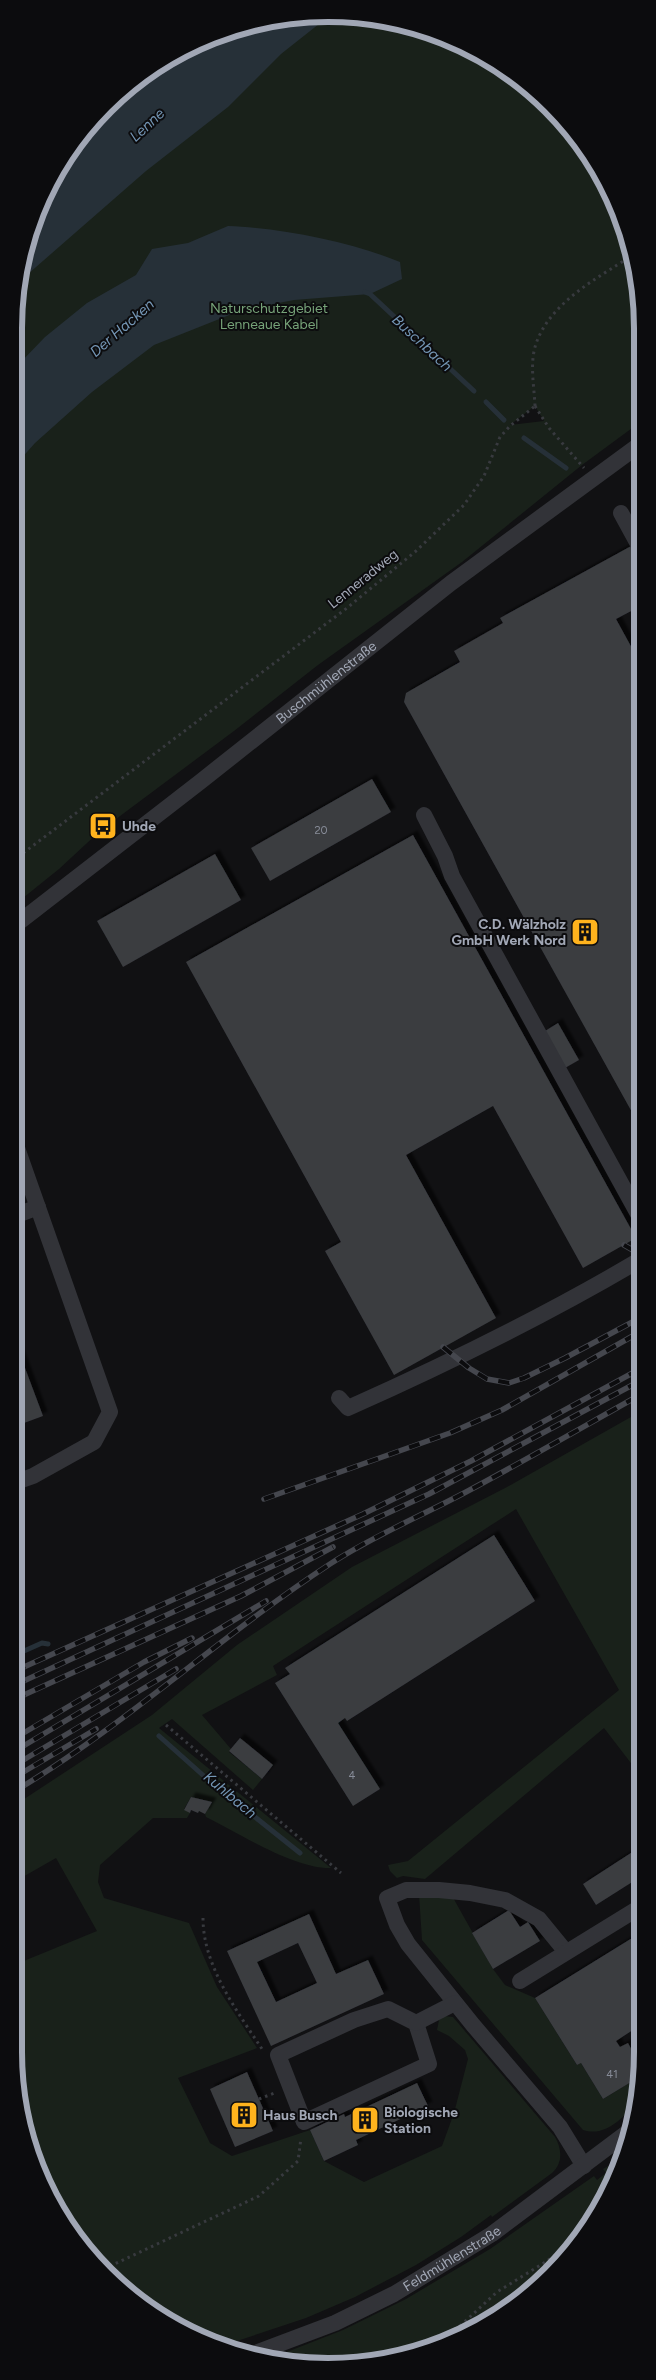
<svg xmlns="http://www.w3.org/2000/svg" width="656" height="2380" viewBox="0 0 656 2380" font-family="Figtree,sans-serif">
<defs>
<filter id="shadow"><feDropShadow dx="4.5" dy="-4.5" stdDeviation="1" flood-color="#0009"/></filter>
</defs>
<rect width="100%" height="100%" fill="#111113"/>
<g fill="#19211a" fill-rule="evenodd">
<path d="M266,20H389L485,56L564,121L610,189L640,287L639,423L582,465L462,562L318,665L234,731L100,831L59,869L18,902L20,267L67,154L153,67ZM535,406L544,421L510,425Z"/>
<path d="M638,1413L637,1771L604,1728L425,1879L403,1876L397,1878L390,1871L388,1865L408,1861L619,1690L516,1509L273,1666L277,1675L202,1715L231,1749L229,1752L262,1779L253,1790L172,1719L159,1728L331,1868C295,1869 240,1834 206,1817L205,1814L211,1802L191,1797L184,1809L190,1813L187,1818H153L100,1865L98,1882L104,1898L189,1923L217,1987L257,2048L178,2078L210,2143L232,2156L310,2130L324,2161L364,2182L442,2146L454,2113L468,2059L465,2050L449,2036L437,2030L439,2020L444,2016L453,2017L555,2137C562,2149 563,2163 552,2173L492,2217L491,2215L461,2237L416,2265L355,2297L306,2318L228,2344L189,2334L92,2259L38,2172L14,2052V1965L97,1931L56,1858L14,1882L15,1805L152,1715L237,1645L352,1567L507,1487Z"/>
<path d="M419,1894H451L493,1969L505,1985L535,1998L577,2065L581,2063L603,2099L636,2079V2105C620,2119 606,2137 583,2130L422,1940Z"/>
<polygon points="608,2166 613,2170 589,2226 519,2301 410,2355 307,2366 274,2357 343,2330 406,2299 490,2249 594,2176 597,2180 606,2173 603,2169"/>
</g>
<g fill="#263038">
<polygon points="266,20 324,20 281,54 228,107 146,171 20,281 20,267 67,154 153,67"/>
<path d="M228,226C280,228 352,242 400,262L402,279L370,294L294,300L242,310L154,345L92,392L35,443L19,461V364L45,337L87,303L136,275L152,249L188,243Z"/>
</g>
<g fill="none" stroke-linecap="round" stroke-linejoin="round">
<g stroke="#263038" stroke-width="5">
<polyline points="365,292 370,294 474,391"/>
<polyline points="486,402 504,420"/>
<polyline points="524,438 566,468"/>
<polyline points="15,1655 42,1643 48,1644"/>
<polyline points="159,1736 205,1777 300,1853"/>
</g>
</g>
<g fill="#3a3c41" fill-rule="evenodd" filter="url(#shadow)">
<polygon points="633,545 639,557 639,607 616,619 639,661 638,1123 404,702 406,693 460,662 454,651 503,623 500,618"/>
<polygon points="372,779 391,812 270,881 251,848"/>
<polygon points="413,835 636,1238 583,1268 493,1106 406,1155 496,1318 394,1375 325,1251 341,1242 186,962"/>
<polygon points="215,854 241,900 123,967 97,921"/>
<polygon points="558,1023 579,1060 565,1068 545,1031"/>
<polygon points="16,1344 43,1416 16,1426"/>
<polygon points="494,1535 535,1601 347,1721 345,1718 338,1723 380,1789 353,1806 275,1683 290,1674 285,1668"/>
<polygon points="240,1738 273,1765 262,1779 229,1751"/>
<polygon points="191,1797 212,1802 205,1814 199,1811 198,1813 191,1810 190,1813 184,1810"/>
<polygon points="637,1849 637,1879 596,1905 583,1884"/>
<polygon points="509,1910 520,1927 528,1922 540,1941 493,1969 472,1933"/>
<path d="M309,1914L336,1974L368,1960L384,1994L271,2046L227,1951ZM298,1943L317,1983L276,2002L257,1962Z"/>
<polygon points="637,1935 636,2028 616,2041 620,2047 628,2043 636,2058 636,2079 603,2099 581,2063 577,2065 535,1998"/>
<polygon points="247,2072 273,2131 235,2147 210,2089"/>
<polygon points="417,2083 428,2106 356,2140 358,2145 324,2161 310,2130 344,2114 345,2117"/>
</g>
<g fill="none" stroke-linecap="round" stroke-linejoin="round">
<g stroke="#383a3f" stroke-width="3" stroke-dasharray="2.5 4" stroke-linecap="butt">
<path d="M535,406C534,384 529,361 537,341C552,302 597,278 630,257"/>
<polyline points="535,406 549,428 584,468"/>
<polyline points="18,857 347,608 416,551 464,505 484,476 500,437 510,426 535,406"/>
<polyline points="166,1725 341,1873"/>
<path d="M203,1918C203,1966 237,2011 262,2049"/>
<polyline points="259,2099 277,2092"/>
<polyline points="104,2269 259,2196 298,2161 301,2138"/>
<polyline points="460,2326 497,2292 547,2261 585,2231"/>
<polyline points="420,2350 460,2326 463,2329"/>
</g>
<g stroke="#323338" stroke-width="16">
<polyline points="621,513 639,546"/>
<polyline points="424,815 445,856 452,876 638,1214"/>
<path id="s1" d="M18,923L200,782L451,583L639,445"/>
<polyline points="17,1215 38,1207"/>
<path d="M339,1398L348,1408C449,1363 543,1317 638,1261"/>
<polyline points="16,1482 33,1476 94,1442 110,1412 17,1148"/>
<polyline points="566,1952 539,1919 505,1900 470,1893 439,1890 406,1890 387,1898 397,1925 408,1944 473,2025 560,2127 584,2166"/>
<polyline points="520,1981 637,1909"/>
<polygon points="388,2009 416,2023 429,2064 304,2122 278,2055 354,2020"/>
<polyline points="416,2023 455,2003"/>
<path id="s2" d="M258,2352L335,2323L394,2294L492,2234L628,2132"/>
</g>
<defs>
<g id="rail">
<polyline points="624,1245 638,1253"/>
<polyline points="443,1347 469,1368 487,1379 509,1383 524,1378 565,1358 638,1319"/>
<polyline points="264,1499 450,1433 502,1410 638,1333"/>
<polyline points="15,1671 363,1514 471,1461 638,1370"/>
<polyline points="15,1685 429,1494 638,1382"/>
<polyline points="15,1699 241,1596 333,1547"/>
<polyline points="15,1738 144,1662 192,1638"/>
<polyline points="15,1751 266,1601"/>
<polyline points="15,1765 176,1669"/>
<polyline points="15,1777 96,1729"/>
<path d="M15,1791C126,1725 221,1635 330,1564C373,1536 421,1516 466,1492C524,1461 581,1428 638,1396"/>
</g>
</defs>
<use href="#rail" stroke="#45474e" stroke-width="5.5"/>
<use href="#rail" stroke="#0c0c0e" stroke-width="4" stroke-dasharray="11" stroke-linecap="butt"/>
</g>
<defs>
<symbol id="bus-square" viewBox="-11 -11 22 22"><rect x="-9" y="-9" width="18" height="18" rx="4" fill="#ffb31d" stroke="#0c0c0e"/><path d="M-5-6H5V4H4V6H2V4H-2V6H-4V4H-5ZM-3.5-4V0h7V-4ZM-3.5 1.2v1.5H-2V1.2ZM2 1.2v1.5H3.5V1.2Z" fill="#111"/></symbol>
<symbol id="building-square" viewBox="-11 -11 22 22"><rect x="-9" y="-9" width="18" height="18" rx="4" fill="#ffb31d" stroke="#0c0c0e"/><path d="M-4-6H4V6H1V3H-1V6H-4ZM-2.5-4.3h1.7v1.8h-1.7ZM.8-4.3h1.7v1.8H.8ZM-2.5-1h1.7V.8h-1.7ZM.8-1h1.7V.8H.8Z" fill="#111"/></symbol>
</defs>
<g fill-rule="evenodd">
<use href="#bus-square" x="87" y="810" width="32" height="32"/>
<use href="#building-square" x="569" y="916" width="32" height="32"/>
<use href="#building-square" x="228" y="2099" width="32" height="32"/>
<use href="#building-square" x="349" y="2104" width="32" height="32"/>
</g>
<g text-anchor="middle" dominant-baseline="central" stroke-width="4" stroke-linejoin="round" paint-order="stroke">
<g font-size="11" fill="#878c98">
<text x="321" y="830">20</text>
<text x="352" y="1775">4</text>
<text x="612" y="2074">41</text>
</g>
<g font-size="14" fill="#76a278" stroke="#0c0c0e">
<text x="269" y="308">Naturschutzgebiet<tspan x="269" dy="16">Lenneaue Kabel</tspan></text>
</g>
<g font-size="14" fill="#a1a7b5" stroke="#0c0c0e">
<text transform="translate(363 579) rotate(-39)">Lenneradweg</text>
<text stroke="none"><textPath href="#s1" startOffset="391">Buschmühlenstraße</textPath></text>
<text stroke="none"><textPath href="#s2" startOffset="216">Feldmühlenstraße</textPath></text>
</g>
<g font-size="14" font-weight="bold" fill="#a1a7b5" stroke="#0c0c0e" text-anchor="start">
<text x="122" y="826">Uhde</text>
<text x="566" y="924" text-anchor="end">C.D. Wälzholz<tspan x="566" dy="16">GmbH Werk Nord</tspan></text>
<text x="384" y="2112">Biologische<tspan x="384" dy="16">Station</tspan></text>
<text x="263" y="2115">Haus Busch</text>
</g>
<g font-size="15" font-style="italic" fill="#7496b5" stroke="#0c0c0e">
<text transform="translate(147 125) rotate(-43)">Lenne</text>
<text transform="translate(122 328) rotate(-41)">Der Hacken</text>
<text transform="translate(422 343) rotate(43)">Buschbach</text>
<text transform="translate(230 1795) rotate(40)">Kuhlbach</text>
</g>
</g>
<path d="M0 0H656V2380H0ZM328 22H328A306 306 0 0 1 634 328V2052A306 306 0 0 1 328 2358H328A306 306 0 0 1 22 2052V328A306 306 0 0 1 328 22Z" fill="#0c0c0e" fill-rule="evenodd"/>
<path fill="none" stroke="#a1a7b5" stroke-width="6" d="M328 22H328A306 306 0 0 1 634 328V2052A306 306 0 0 1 328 2358H328A306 306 0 0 1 22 2052V328A306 306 0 0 1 328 22Z"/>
</svg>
